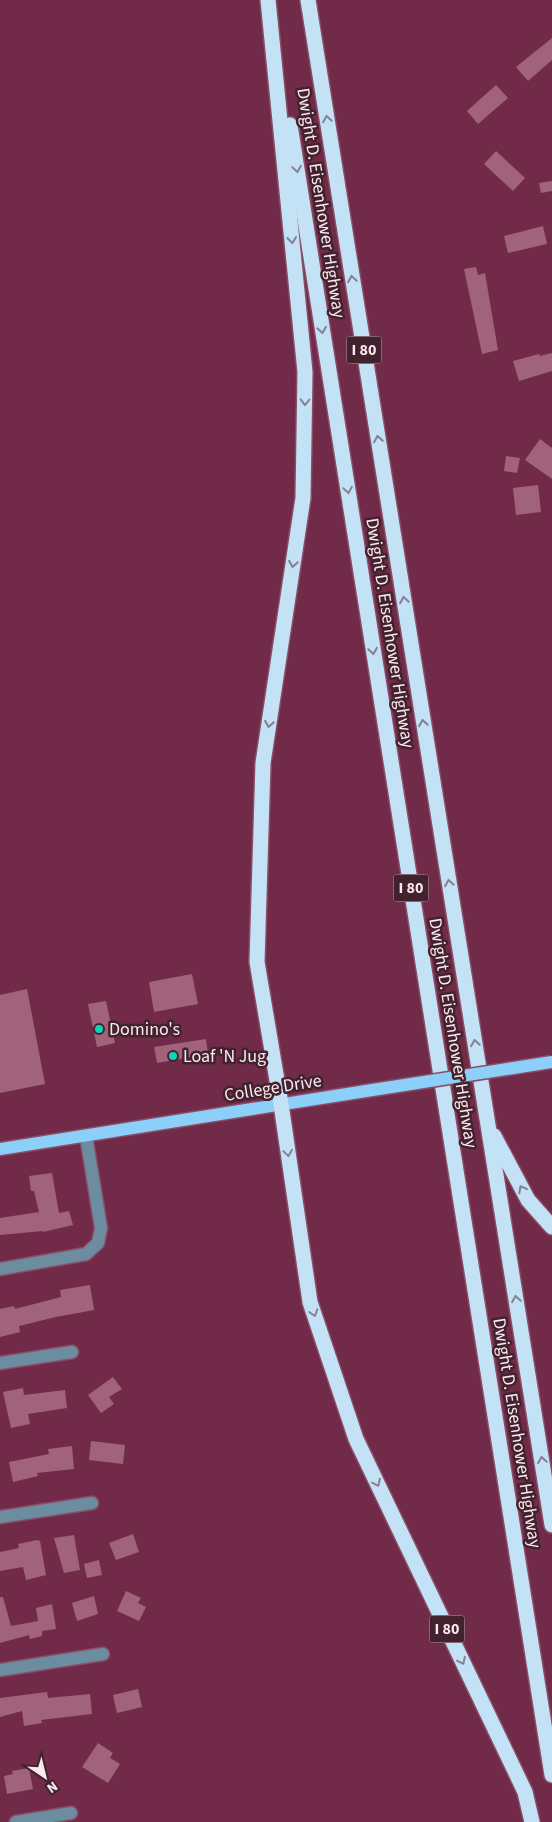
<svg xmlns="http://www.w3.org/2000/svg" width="552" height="1822" viewBox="0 0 552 1822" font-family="'Source Sans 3',sans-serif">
<rect width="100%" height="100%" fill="#712b49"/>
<g fill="#a1637a">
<polygon points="552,38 552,60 528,81 516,67"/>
<polygon points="496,85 508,98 478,124 467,111"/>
<polygon points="496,151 525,178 513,191 484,164"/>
<polygon points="552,181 552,191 541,193 539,183"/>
<polygon points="543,226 547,244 508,253 504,236"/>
<polygon points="476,267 478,275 485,273 498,350 482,354 464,269"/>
<polygon points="552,353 552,371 519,381 513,361 539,354 540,356"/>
<polygon points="540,439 552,448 552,479 525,460"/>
<polygon points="506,456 520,458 517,473 504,471"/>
<polygon points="538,485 541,512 516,515 513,488"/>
<polygon points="192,974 198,1004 154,1012 149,982"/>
<polygon points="27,989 45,1084 0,1093 0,995"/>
<polygon points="106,1001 115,1043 97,1047 88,1004"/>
<polygon points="206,1039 208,1054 157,1063 154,1047"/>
<polygon points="52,1173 59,1213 69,1211 73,1225 43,1232 43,1231 0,1235 0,1218 39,1212 34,1191 31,1191 29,1176"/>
<polygon points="90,1285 94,1310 56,1317 19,1326 20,1332 0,1337 0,1309 14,1306 15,1309 61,1297 60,1290"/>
<polygon points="113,1377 122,1389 109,1397 114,1404 101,1413 88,1395"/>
<polygon points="23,1388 24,1395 65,1390 67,1408 28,1414 30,1424 11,1428 3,1392"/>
<polygon points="91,1441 125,1445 123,1464 89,1460"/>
<polygon points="72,1446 74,1469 37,1473 38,1476 13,1482 9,1462 49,1454 48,1449"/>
<polygon points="133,1534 139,1552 116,1560 109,1543"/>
<polygon points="74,1535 80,1570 64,1573 54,1538"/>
<polygon points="37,1540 40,1541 46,1575 26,1580 23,1567 0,1571 0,1552 19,1548 18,1544"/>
<polygon points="99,1560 102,1575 87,1578 84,1564"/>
<polygon points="126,1591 141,1598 138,1603 146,1607 139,1621 117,1611"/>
<polygon points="94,1596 98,1614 77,1621 72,1603"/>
<polygon points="0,1597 3,1597 11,1626 38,1621 36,1608 52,1604 56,1629 42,1631 42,1636 30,1639 29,1635 0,1643"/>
<polygon points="138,1689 142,1707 117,1713 113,1695"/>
<polygon points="47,1692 48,1698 90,1694 92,1714 41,1720 42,1723 24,1726 22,1711 0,1717 0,1698"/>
<polygon points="98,1743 113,1753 110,1758 120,1764 108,1783 82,1767"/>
<polygon points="29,1768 33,1789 7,1794 4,1776 13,1774 12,1771"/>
</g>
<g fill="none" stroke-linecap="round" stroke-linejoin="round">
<defs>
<g id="minor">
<polyline points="0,1269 86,1254 98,1243 101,1228 86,1136"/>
<polyline points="0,1363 72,1352"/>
<polyline points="0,1517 92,1503"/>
<polyline points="0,1670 103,1654"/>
<polyline points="16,1822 71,1813"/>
</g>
<polyline id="major" points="0,1149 366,1091"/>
<g id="highway">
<polyline points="268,0 305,372 303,498 263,763 257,962 281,1104 310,1302 356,1439 525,1792 532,1822"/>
<polyline points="308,0 552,1525"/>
<polyline points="290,125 552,1775"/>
<polyline points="494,1136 528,1200 552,1227"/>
</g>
</defs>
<use href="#minor" stroke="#8a4d67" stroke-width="15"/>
<use href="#major" stroke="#8a4d67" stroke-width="15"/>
<use href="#highway" stroke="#8a4d67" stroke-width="18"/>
<use href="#minor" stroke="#6c8ca0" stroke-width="12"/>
<use href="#major" stroke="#8ccff8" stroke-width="12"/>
<use href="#highway" stroke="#c4e2f6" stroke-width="15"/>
<defs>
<polyline id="major-bridge" points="366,1091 552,1062"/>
</defs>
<use href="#major-bridge" stroke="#8a4d67" stroke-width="15" stroke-linecap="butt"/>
<use href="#major-bridge" stroke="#8ccff8" stroke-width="12"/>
</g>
<defs><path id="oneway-chevron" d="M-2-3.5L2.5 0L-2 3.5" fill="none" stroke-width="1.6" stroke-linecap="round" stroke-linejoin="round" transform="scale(1.25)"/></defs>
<g stroke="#838292">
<use href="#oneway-chevron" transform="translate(327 119) rotate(-99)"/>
<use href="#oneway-chevron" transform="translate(297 169) rotate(81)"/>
<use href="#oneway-chevron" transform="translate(292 240) rotate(84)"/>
<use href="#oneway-chevron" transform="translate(352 279) rotate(-99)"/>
<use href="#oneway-chevron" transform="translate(322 330) rotate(81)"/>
<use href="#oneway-chevron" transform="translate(305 402) rotate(91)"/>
<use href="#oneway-chevron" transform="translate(378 439) rotate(-99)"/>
<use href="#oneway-chevron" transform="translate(348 490) rotate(81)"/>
<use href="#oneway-chevron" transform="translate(293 564) rotate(99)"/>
<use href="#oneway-chevron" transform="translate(404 600) rotate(-99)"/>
<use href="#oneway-chevron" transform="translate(373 651) rotate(81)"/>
<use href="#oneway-chevron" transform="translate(423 723) rotate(-99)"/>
<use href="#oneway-chevron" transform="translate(269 724) rotate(99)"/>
<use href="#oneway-chevron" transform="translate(449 883) rotate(-99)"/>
<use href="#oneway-chevron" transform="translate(475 1043) rotate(-99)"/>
<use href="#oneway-chevron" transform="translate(288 1153) rotate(82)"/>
<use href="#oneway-chevron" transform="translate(522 1189) rotate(-118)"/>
<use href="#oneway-chevron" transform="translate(516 1299) rotate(-99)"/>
<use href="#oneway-chevron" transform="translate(314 1313) rotate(72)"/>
<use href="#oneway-chevron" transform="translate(542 1460) rotate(-99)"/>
<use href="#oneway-chevron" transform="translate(377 1483) rotate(64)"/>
<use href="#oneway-chevron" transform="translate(462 1661) rotate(64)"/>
</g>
<g fill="#0dd5b5" stroke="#42222e" stroke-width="2">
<circle cx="99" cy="1029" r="5"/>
<circle cx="173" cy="1056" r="5"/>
</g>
<g text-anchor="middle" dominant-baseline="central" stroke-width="5" stroke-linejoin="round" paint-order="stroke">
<g fill="#42222e" stroke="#c4adb4" stroke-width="1">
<rect x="346.5" y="336.5" width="35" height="27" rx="4"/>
<rect x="393.5" y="874.5" width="35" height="27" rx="4"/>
<rect x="429.5" y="1615.5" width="35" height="27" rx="4"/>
</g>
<g font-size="16" font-weight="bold" fill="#fbe9ee">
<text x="364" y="350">I 80</text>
<text x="411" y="888">I 80</text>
<text x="447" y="1629">I 80</text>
</g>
<g font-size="18" fill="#fbe9ee" stroke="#42222e">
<text transform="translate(321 203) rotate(81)">Dwight D. Eisenhower Highway</text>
<text transform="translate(390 633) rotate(81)">Dwight D. Eisenhower Highway</text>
<text transform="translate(453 1033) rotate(81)">Dwight D. Eisenhower Highway</text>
<text transform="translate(273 1088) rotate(-9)">College Drive</text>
<text transform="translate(517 1433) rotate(81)">Dwight D. Eisenhower Highway</text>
</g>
<g font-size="18" fill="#fbe9ee" stroke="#42222e" text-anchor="start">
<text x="109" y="1029">Domino's</text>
<text x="183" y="1056">Loaf 'N Jug</text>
</g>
</g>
<g transform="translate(45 1777) rotate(145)" stroke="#42222e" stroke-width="4" paint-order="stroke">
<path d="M0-4L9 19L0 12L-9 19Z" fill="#fbe9ee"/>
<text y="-8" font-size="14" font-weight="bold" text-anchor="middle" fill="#fbe9ee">N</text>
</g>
</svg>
